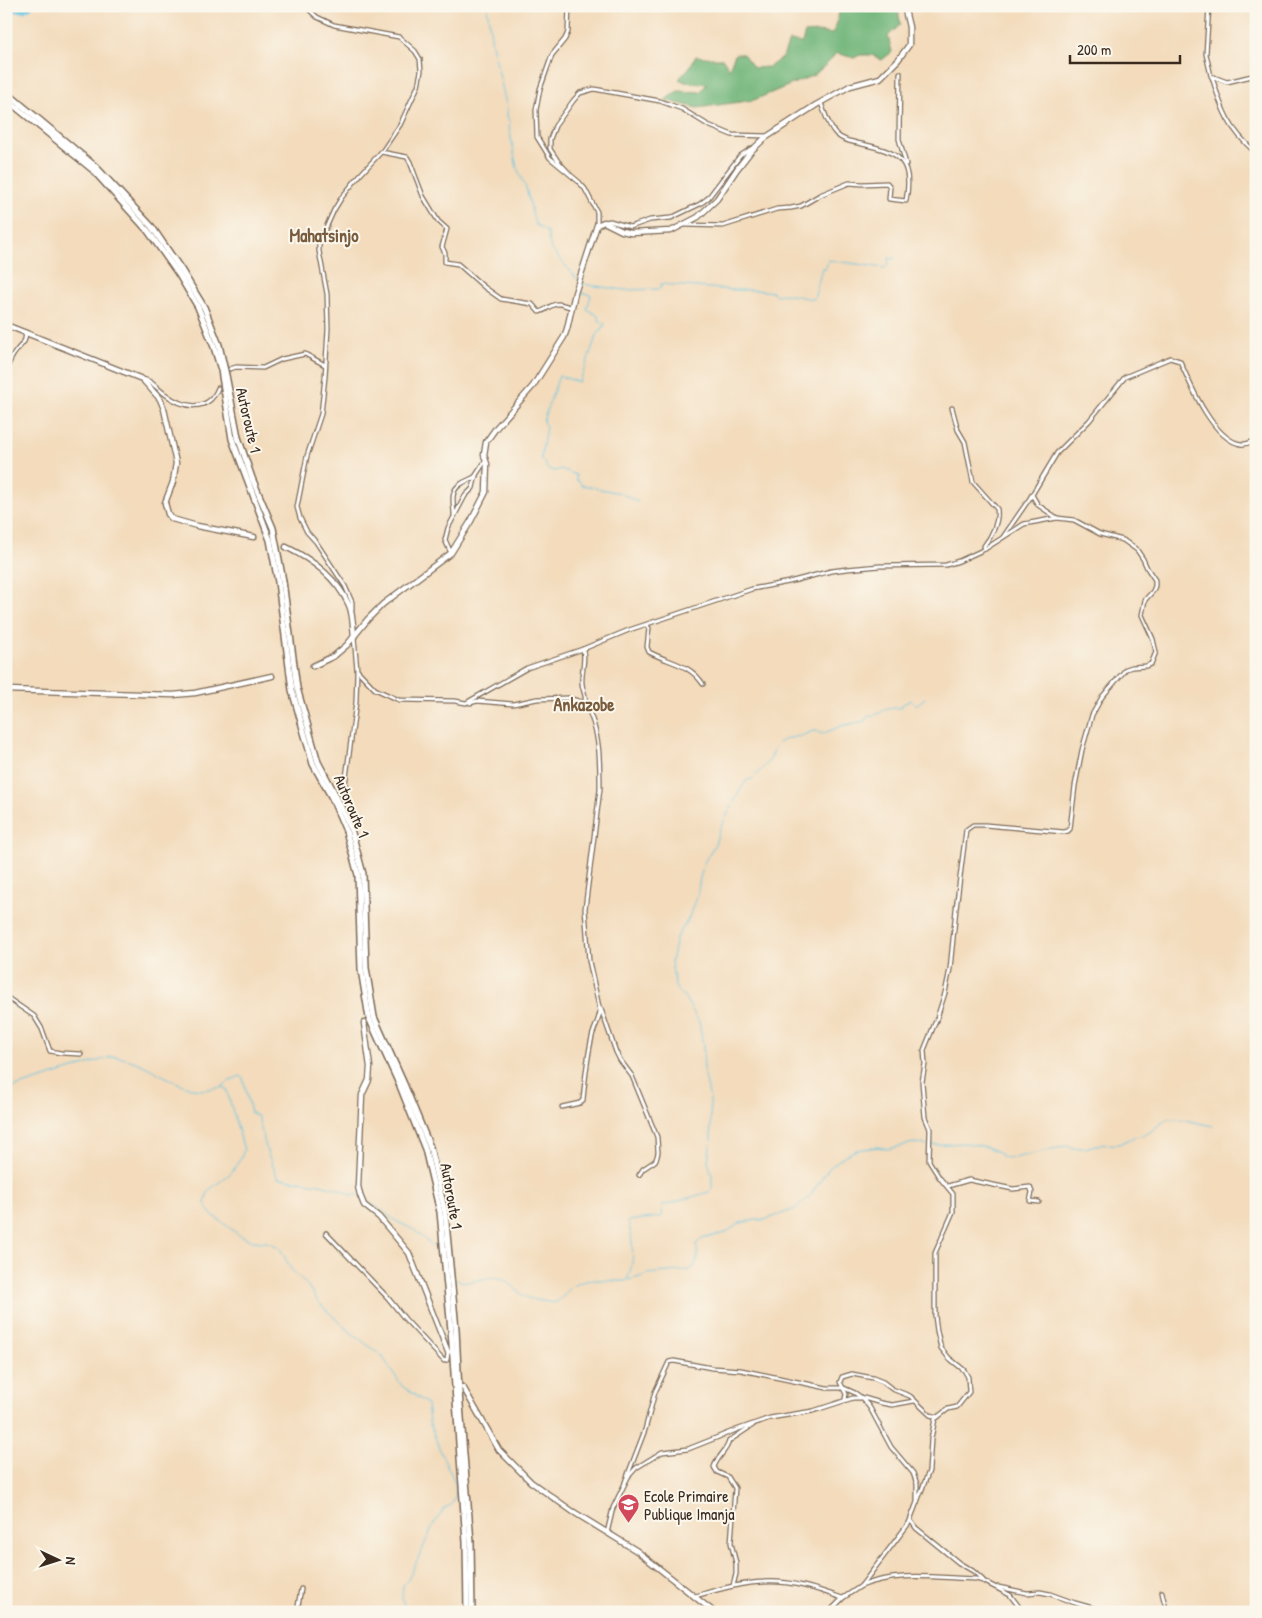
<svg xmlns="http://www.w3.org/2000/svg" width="1262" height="1618" viewBox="0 0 1262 1618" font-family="'Patrick Hand',sans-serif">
<rect width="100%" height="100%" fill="#fbf7ec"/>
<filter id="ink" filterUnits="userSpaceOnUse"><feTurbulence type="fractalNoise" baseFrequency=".02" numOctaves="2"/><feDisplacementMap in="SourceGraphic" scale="10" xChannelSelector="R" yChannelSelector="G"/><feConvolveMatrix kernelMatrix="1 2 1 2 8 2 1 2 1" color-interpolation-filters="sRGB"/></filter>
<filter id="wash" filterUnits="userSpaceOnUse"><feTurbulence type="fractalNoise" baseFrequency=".0096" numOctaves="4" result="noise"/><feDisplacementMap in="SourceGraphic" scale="20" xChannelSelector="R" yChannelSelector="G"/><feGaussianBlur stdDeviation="1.12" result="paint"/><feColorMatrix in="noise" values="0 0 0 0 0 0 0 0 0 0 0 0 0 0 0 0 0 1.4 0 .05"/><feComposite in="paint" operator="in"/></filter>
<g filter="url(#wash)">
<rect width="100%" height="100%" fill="#f3dbbc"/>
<polygon fill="#72b67a" stroke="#56704c" points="840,6 898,6 900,25 888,36 892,52 882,60 872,55 860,55 854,58 836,53 829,62 814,75 754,100 697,108 665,100 678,91 700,92 707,84 685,82 679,79 689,68 696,56 723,59 729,69 735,54 743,54 754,68 769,67 783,57 789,41 802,43 805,33 817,32 832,34 837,23"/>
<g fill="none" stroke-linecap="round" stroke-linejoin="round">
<g stroke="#62c4e1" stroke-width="1">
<polyline points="487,6 492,44 507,108 507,116 510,123 509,127 514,154 517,168 526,188 535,224 547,232 551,249 578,280"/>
<path d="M581,282L588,285L624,290L660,289L661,284L734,290H757L773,292L776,295C789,292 801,298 814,299L822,268H826L828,260L885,268L888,265L889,258L895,259"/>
<path d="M581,282L579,292L591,295L587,309L598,316L600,322L605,324C603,330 599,331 596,337C590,352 586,368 579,382L559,376L543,421L546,427L541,458L548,469L555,471L561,469L576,475V480L580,482L581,485L620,493L638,502"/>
<polyline points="778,743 785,739 801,736 813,731 816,731 822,734 841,726 865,721 867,717 880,713 887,708 900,708 903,704 911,700 916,705 925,698"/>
<polyline points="222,1087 228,1082 240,1076 243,1078 251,1113 258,1117 267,1152 278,1178 320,1184 336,1188 352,1195 358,1195"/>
<path d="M6,1090L111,1057C136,1055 169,1083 195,1089C206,1092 215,1086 226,1088L244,1150L241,1158L231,1173L208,1191L205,1203L210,1213L239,1235L252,1241L267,1242L279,1247L291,1269L308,1286L318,1302L348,1330L382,1356L402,1386L427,1404L429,1422L442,1455L455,1482L456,1491L455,1498L451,1505L445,1508L435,1522L408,1580L403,1585L402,1599L407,1612"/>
<polyline points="932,1145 965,1143 986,1147 1000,1153 1001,1156 1007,1158 1014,1158 1066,1146 1069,1145 1072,1148 1086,1148 1095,1145 1119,1144 1134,1137 1147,1134 1167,1119 1180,1119 1213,1126"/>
<polyline points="363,1197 396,1221 414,1230 441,1253"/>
<path d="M457,1280C471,1286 484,1275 499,1278C511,1281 515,1290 524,1296C533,1301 545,1301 554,1303C563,1300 567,1289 575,1285C591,1276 609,1282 626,1281C636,1264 633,1240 628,1221L659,1217H661L662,1206L712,1191V1176L708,1161L711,1139L710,1099L704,1071L703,1045L699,1022L684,996L678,992L675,986L671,962L676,938L689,918L693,905L697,897L700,878L704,863L715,844L719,831L739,792L747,780L752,779L765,766L771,758L775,747"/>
<path d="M628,1280L640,1277L646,1274L690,1270C699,1264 698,1254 696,1244L702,1239L725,1233L740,1223L756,1220H765L795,1209L810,1196L829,1168L844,1156L856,1150L878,1147L888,1149L914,1143L927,1145"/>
</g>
<polyline stroke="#62c4e1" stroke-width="7" points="6,8 23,9 29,6"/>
</g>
</g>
<g filter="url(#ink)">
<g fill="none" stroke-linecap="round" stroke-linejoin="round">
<defs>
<g id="minor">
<polyline points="305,6 317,17 334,25 399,37 415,51 420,59 421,71 418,86 400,125 383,150 360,175 342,197 334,210 325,230 319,238 319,251 327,294 328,329 325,377 321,414 307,456 297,507 300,518 307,532 316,542 345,586 352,602 352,610"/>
<polyline points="569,6 568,32 565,39 552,55 540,89 536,110 537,137 550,158 579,182 585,189 597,212 597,224"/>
<polyline points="1209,6 1206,54 1211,76 1227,82 1256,75"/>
<polyline points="900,73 899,139 906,164"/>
<path d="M1212,77C1222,111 1229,129 1256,153"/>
<path d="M381,152L407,157L410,162L423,196L438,221L447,229L442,247L445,253V262L458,264L484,287L501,299L532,304L539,312C546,311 551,303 559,304C564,304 566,307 572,307"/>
<polyline points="569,173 558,161 550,149 550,139 555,126 573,101 580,93 594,89 660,101 682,109 708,125 732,135 768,136"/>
<polyline points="605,222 610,221 630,227 650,220 671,218 700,204 708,198 740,156 752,148"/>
<path d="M685,225L723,226L777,209L791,208L801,206L820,195L849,183L862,184L887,183L890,187L889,199L906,201C914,159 898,152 862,144C853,142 843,141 836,134C828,126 825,113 821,103"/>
<polyline points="230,369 236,367 263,368 282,359 305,354 325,365"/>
<path d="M6,372C8,364 12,356 17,350C22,343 27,342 25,332"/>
<path d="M142,379C152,380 157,389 165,394C183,408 208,413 218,388"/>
<path d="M952,408L958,430L965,442L973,482L997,509C999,521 992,536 984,546L985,549"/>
<polyline points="6,409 9,409"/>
<polyline points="1032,495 1038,505 1057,518"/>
<path d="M454,515C454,504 449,491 461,484C466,480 471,480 476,476"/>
<path d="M1003,537L1030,498L1057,453L1089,421L1125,377L1170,358L1180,361C1190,384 1213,440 1241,444C1246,445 1251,442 1256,440"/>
<polyline points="451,553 445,540 448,528 465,496 473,488 476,475 486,460"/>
<path d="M646,625L649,628L647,647L649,652C669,663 689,663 703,684"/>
<polyline points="354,637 357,670 375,689 399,700 455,701 466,703 527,668 583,649 629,630 752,589 789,582 831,571 847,569 880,566 946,565 959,561 985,549 1024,524 1057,518 1074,520 1100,534 1123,540 1137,550 1143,559 1147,568 1155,580 1155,586 1153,591 1145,600 1142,615 1153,639 1156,652 1151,664 1146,666 1132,667 1126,669 1102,697 1092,715 1082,750 1075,786 1070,829 1068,831 1064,832 985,825 973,825 966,830 956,909 950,969 945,993 937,1018 924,1050 925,1064 922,1082 925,1117 930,1129 929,1161 939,1177 953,1194 953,1212 935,1253 935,1316 937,1331 941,1348 949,1358 964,1370 968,1377 969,1392 957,1407 948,1409 935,1419 931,1439 929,1471 909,1523 861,1586 843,1598 829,1612"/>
<polyline points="470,703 477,701 513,704 537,699 568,698 585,703"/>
<polyline points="344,793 356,702 357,671"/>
<polyline points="6,997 34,1016 42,1029 50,1051 61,1053 81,1054"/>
<polyline points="601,1009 616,1052 620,1060 632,1076 657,1137 658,1152 657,1157 655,1161 643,1169 639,1175"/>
<path d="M562,1107L580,1103L583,1100C585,1079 587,1058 592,1037C594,1028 599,1021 600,1011L589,961L585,909L600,789C600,758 600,731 585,703C587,695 582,690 582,683C581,671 586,661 583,649"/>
<polyline points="948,1186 969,1180 1013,1189 1030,1187 1032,1192 1030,1201 1039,1202"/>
<polyline points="326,1233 388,1298 405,1319 444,1361 447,1360 448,1352"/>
<polyline points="845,1399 846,1394 840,1382 842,1377 852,1374 873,1378 883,1382 892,1389 910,1396 930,1415 938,1417"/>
<polyline points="625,1482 645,1430 655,1392 669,1362 674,1361 712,1368 741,1370 827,1388 844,1388 855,1393 862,1398 870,1408 891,1447 913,1473 917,1484 917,1502"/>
<polyline points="911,1521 916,1528 959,1563 973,1571 983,1580"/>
<polyline points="607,1533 613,1508 628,1477 636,1468 662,1452 688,1449 736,1430 770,1418 813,1411 853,1398 864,1398 881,1403 892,1405 914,1401"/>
<path d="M733,1586L736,1574V1563L731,1543L735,1488L728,1477L717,1472L714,1467C717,1457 727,1451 729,1441L753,1425"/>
<path d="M861,1586C898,1571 938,1578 976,1579L983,1581L1010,1595L1023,1612"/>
<polyline points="998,1587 1027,1593 1040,1592 1050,1594 1075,1603 1107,1612"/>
<path d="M1162,1592C1163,1600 1166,1605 1167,1612"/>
<path d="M695,1596C717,1590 740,1583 763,1582C790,1580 817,1589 842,1598"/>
<polyline points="297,1612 301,1589"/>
</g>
<g id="tertiary">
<polyline points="6,325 142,379 160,399 164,409 176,463 173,482 165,503 168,514 172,519 197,526 254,537"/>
<path d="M286,547C313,560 336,577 349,605C353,614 353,627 354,637"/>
<polyline points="313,666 334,656 347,645 368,619 383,604 451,553 471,521 486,492 487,464 484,455 486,442 496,428 533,386 564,337 567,329 575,293 597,225 604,222 622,231 631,233 671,231 698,217 717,199 737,169 751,151 765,138 816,105 850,86 880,78 898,60 909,45 909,27 904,6"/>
<polyline points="6,690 173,695 195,693 272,676"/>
<polyline points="364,1023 370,1067 369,1080 362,1095 358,1186 360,1195 364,1205 379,1217 409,1253 448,1352"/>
<polyline points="463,1387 499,1450 531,1482 572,1511 637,1551 714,1612"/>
</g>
<g id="secondary">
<polyline points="6,92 96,167 152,227 182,271 204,307 219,345 226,375 238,437 252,478 273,528 283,581 297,688 318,762 336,796 351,829 363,874 366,968 374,1017 404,1084 430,1147 445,1212 456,1329 459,1392 471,1542 472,1612"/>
<polyline points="6,99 93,170 148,231 179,275 198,307 214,347 221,370 232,439 270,540 278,582 292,690 313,764 332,798 346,831 358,875 361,969 369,1018 400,1086 425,1149 440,1212 451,1330 466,1542 467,1612"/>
</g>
</defs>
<use href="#minor" stroke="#7b6855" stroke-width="5.5"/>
<use href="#tertiary" stroke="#7b6855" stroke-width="7"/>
<use href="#secondary" stroke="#7b6855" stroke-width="8"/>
<use href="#minor" stroke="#fff" stroke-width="3"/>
<use href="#tertiary" stroke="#fff" stroke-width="4.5"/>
<use href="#secondary" stroke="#fff" stroke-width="5"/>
</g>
</g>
<defs>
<symbol id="school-pin" viewBox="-11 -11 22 30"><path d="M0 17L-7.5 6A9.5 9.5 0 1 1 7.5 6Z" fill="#d1495b" stroke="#fbf7ec"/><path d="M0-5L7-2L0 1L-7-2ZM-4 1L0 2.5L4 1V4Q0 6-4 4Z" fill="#fff"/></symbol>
</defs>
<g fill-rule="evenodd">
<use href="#school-pin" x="616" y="1492" width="25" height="34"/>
</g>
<g text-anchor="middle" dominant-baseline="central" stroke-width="4" stroke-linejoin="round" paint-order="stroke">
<g font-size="16" fill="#3b2a1e" stroke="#fbf7ec">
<text transform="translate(249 420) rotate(77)">Autoroute 1</text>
<text transform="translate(352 806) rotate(67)">Autoroute 1</text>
<text transform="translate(452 1196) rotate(80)">Autoroute 1</text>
</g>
<g font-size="16" fill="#3b2a1e" stroke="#fbf7ec" text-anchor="start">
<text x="644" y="1496">Ecole Primaire<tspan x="644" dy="18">Publique Imanja</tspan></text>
</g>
<g font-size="18" font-weight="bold" fill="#795c3e" stroke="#fbf7ec">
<text x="324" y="235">Mahatsinjo</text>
<text x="584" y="704">Ankazobe</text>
</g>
</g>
<rect width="1262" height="1618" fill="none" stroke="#fbf7ec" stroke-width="25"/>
<g transform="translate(58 1560) rotate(94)" stroke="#fbf7ec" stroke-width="4" paint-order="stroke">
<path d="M0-4L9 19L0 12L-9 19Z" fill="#3b2a1e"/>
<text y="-8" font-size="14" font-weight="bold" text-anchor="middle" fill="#3b2a1e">N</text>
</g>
<path d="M1070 55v8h110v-8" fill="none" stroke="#3b2a1e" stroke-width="2.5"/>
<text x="1077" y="55" font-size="15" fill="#3b2a1e" stroke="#fbf7ec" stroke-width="4" paint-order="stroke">200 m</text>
</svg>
